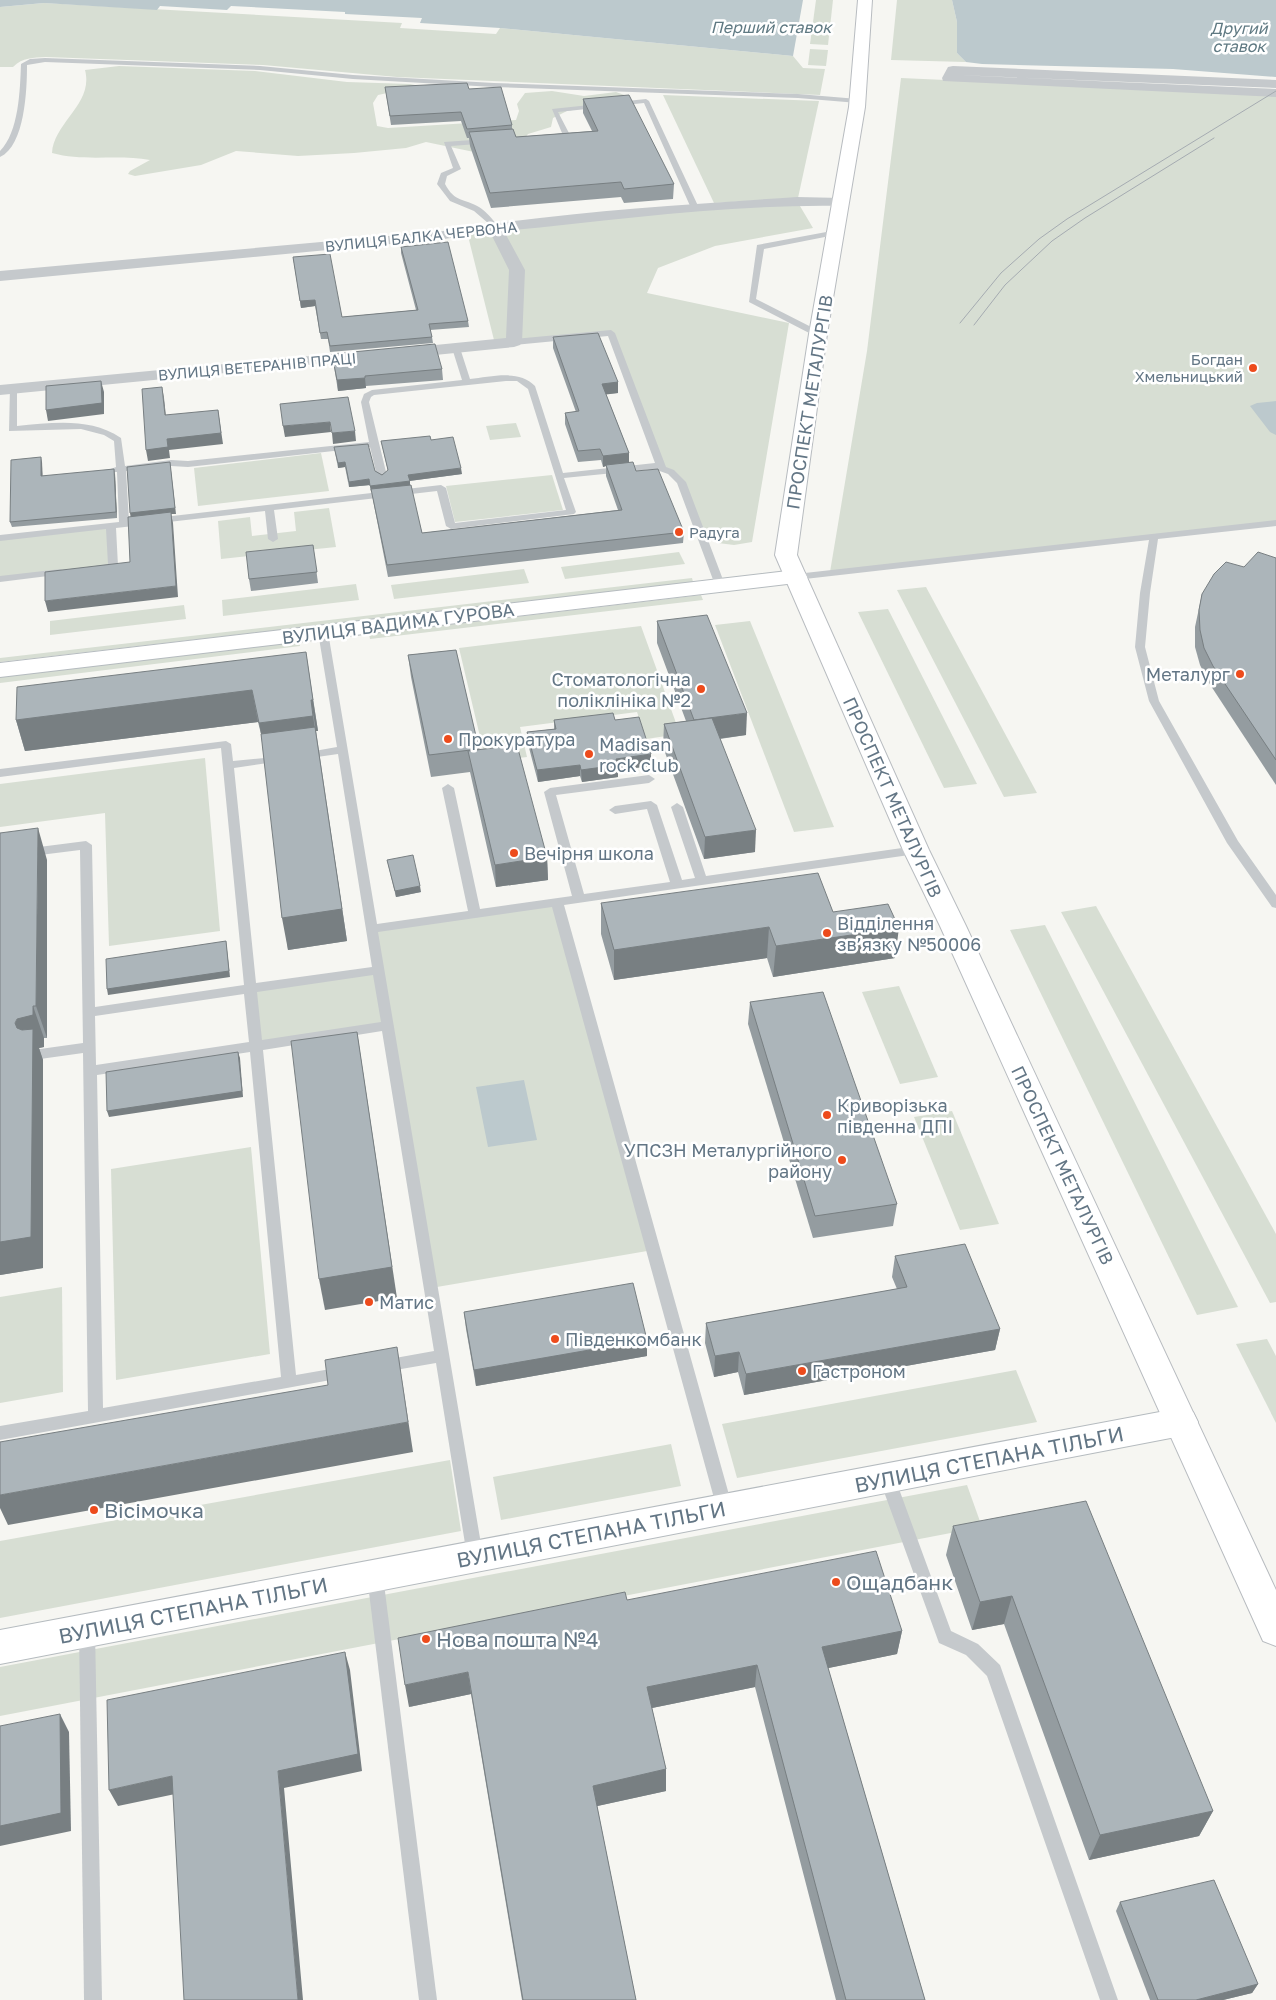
<svg xmlns="http://www.w3.org/2000/svg" width="1276" height="2000" viewBox="0 0 1276 2000" font-family="'Golos Text',sans-serif">
<rect width="100%" height="100%" fill="#f6f6f2"/>
<g fill="#d7ded3">
<polygon points="816,0 833,0 828,45 810,44"/>
<polygon points="897,0 952,0 957,22 957,53 966,62 891,60"/>
<path d="M44,3L402,23L400,28L496,34L500,28L793,56L803,68L825,69L820,95L397,77L263,65L46,57C33,58 23,57 13,67H0V7Z"/>
<polygon points="810,49 828,50 826,66 808,65"/>
<path d="M119,66L255,71L347,82L410,84L420,86L378,95L373,103L377,126L388,128L516,120L519,111L517,104L525,93L552,91L584,96L616,92L630,97L631,100L567,111L553,118L551,127L528,134L522,142L474,152L426,142L406,148L354,153L298,156L236,151L201,165L135,176L128,174L130,171L150,160C118,154 84,162 52,153C54,122 94,104 85,70Z"/>
<polygon points="901,78 1276,95 1276,523 830,572 867,351"/>
<polygon points="663,95 819,101 798,198 714,203"/>
<polygon points="797,201 813,228 715,246 658,268 647,293 789,323 752,542 734,545 718,543 700,532 681,482 662,469 611,333 495,344 467,232"/>
<polygon points="516,423 521,437 490,440 486,426"/>
<polygon points="321,453 329,491 198,506 194,468"/>
<polygon points="552,475 563,510 455,522 446,486"/>
<polygon points="329,508 336,547 221,559 218,521 250,517 252,536 296,531 294,512"/>
<polygon points="111,525 113,566 0,579 0,538"/>
<polygon points="679,552 685,564 565,579 561,567"/>
<polygon points="524,569 529,583 394,599 391,585"/>
<polygon points="692,578 693,582 0,662 0,658"/>
<polygon points="356,584 359,600 223,616 222,600"/>
<polygon points="926,587 1037,793 1004,797 897,590"/>
<polygon points="701,595 703,600 370,639 369,634"/>
<polygon points="184,605 186,619 50,635 50,621"/>
<polygon points="888,609 977,784 944,788 858,612"/>
<polygon points="750,621 834,827 794,832 715,625"/>
<polygon points="641,626 680,734 646,739 637,712 520,727 527,757 486,762 459,648"/>
<polygon points="299,641 300,646 0,683 0,677"/>
<polygon points="205,758 220,931 109,946 105,813 0,827 0,784"/>
<polygon points="557,902 653,1250 431,1288 388,1026 256,1046 251,989 378,970 372,929"/>
<polygon points="1096,906 1276,1234 1276,1302 1270,1303 1061,912"/>
<polygon points="1045,925 1238,1307 1197,1315 1010,930"/>
<polygon points="899,986 938,1077 900,1084 862,992"/>
<polygon points="952,1111 999,1224 960,1230 914,1117"/>
<polygon points="251,1147 270,1354 116,1380 111,1169"/>
<polygon points="62,1287 63,1392 0,1403 0,1297"/>
<polygon points="1267,1339 1276,1356 1276,1423 1236,1344"/>
<polygon points="1016,1370 1037,1422 737,1478 722,1424"/>
<polygon points="671,1444 681,1486 501,1520 493,1477"/>
<polygon points="450,1460 461,1531 0,1618 0,1541"/>
<polygon points="967,1485 982,1527 0,1716 0,1667"/>
</g>
<g fill="#bcc9cd">
<polygon points="0,0 803,0 793,56 500,28 420,23 422,18 345,14 345,12 231,6 227,10 160,6 157,10 44,3 0,7"/>
<polygon points="952,0 1276,0 1276,77 1173,69 982,64 966,62 957,53 957,22"/>
<polygon points="1276,401 1276,435 1270,432 1250,406 1257,403"/>
<polygon points="524,1080 537,1140 488,1147 476,1087"/>
</g>
<g fill="none" stroke-linecap="round" stroke-linejoin="round">
<defs>
<g id="secondary">
<polygon points="796,570 804,572 807,577 804,582 0,677 0,663"/>
<polygon points="1181,1408 1193,1412 1198,1422 1193,1432 1181,1436 0,1664 0,1630"/>
</g>
<polygon id="primary" points="858,0 872,0 865,107 827,334 797,555 929,850 966,926 1276,1590 1276,1646 1263,1641 940,926 903,850 775,555 809,334 849,107"/>
</defs>
<use href="#secondary" stroke="#b5bbbf" stroke-width="2"/>
<use href="#primary" stroke="#b8bcc0" stroke-width="2"/>
<g fill="#c5c9cc" fill-rule="evenodd">
<path d="M45,58L260,66L353,75L494,83L798,94L858,99L861,101L858,103L798,98L494,87L353,79L260,70L45,62L27,65C27,89 25,146 0,157V151C19,132 20,90 21,64L30,59Z"/>
<path d="M646,99L649,101L699,208L698,210L691,208L644,103L558,112L570,135C565,139 552,140 547,136L562,133L552,109Z"/>
<path d="M487,139H490V143L451,146L461,169L447,176L445,184C455,203 464,198 479,207C487,212 493,220 499,227L495,229L474,211L450,201L437,184L441,173L453,168L444,142Z"/>
<polygon points="837,230 841,232 840,234 764,249 756,299 821,332 821,336 815,336 749,302 757,245"/>
<path d="M611,330L615,333L666,467L674,470L686,482L725,585L724,587H716L715,585L677,483L668,474L654,469L564,478L576,512L574,514L451,529L446,526L437,491L274,510L278,539L273,542L268,539L265,511L116,528L118,566C113,570 101,572 95,570V566L108,564L106,529L0,541V535L119,522L117,472H110L108,470L116,467L114,441L104,435L81,429L9,431L10,387L17,389V426C53,423 89,417 121,438L125,466L171,460L188,461L369,442L361,402L364,394L372,390L462,380L452,348L456,345L460,348L470,379C491,377 519,369 535,386L563,473L655,463L608,336L514,345L510,342L514,339ZM506,381H517L528,389L566,510L455,523L446,488L441,485L129,521L126,471L171,466L188,467L370,447L377,476L382,479L385,478L387,476L369,402L371,397L374,395Z"/>
<polygon points="1276,520 1276,526 1158,539 1150,593 1145,647 1159,701 1238,841 1276,895 1276,908 1272,907 1227,843 1149,701 1135,647 1140,593 1149,540 796,580 791,577 796,574"/>
<polygon points="61,569 66,572 64,574 0,582 0,576"/>
<path d="M323,629L328,632L377,924L468,911L442,788L448,784L454,788L480,909L572,896L544,792L550,788L649,775L655,779L649,783L556,795L584,894L670,882L647,809L615,814L609,810L615,806L651,801L657,805L682,880L695,878L671,807L677,803L683,807L706,876L916,846L922,850L916,854L564,905L733,1509L731,1514L725,1516L719,1514L717,1509L552,907L378,932L483,1556L481,1561L475,1563L469,1561L467,1556L436,1363L384,1372L379,1370L377,1366L379,1362L384,1360L434,1351L382,1031L263,1050L296,1375L342,1367L347,1369L349,1373L347,1377L0,1440V1426L88,1411L83,1053L33,1060L28,1058L27,1055L28,1052L33,1050L83,1043L80,850L0,860V852L86,841L92,845L95,1007L244,985L221,748L0,777V769L226,741L231,744L233,761L285,756L286,758L281,761L234,768L256,983L372,967L338,754L303,759L298,756L303,753L337,747L318,632ZM373,975L381,1022L262,1040L257,992ZM244,994L249,1042L96,1065L95,1016ZM250,1052L281,1377L103,1408L97,1075Z"/>
<polygon points="887,1471 892,1473 895,1478 951,1631 978,1644 1000,1665 1118,2000 1100,2000 987,1676 966,1655 939,1643 879,1478 882,1473"/>
<polygon points="375,1569 381,1571 383,1576 437,2000 419,2000 367,1576 369,1571"/>
<polygon points="87,1622 93,1625 95,1630 102,2000 84,2000 79,1630 81,1625"/>
</g>
<g fill="#c5c9cc" fill-rule="evenodd">
<polygon points="953,66 1276,80 1276,88 957,75 1276,89 1276,97 943,81 942,78 948,67"/>
<path d="M797,197L842,198L847,199L849,202L847,205L842,206C729,204 616,220 504,231L525,270L522,342L520,345L514,347L405,358L399,356L397,353L399,350L405,348L506,338L509,270L490,232L444,239L0,281V271L444,231C561,212 679,205 797,197Z"/>
<polygon points="364,351 370,353 372,356 370,359 0,395 0,385"/>
</g>
<use href="#secondary" fill="#fff" fill-rule="evenodd"/>
<use href="#primary" fill="#fff" fill-rule="evenodd"/>
<g stroke="#a5abb1" stroke-width="1">
<polyline points="960,323 1001,273 1039,239 1067,219 1276,91"/>
<polyline points="974,325 1005,285 1052,241 1085,218 1214,138"/>
</g>
</g>
<g fill="#949ca0">
<polygon points="385,87 469,89 512,125 512,129 516,137 592,131 583,113 583,99 674,184 673,199 624,203 621,197 491,208 470,146 469,138 467,138 461,121 391,125"/>
<polygon points="401,247 468,321 469,327 430,330 432,337 433,343 330,352 328,339 321,339 315,306 301,308 293,257 342,317 416,310 401,253"/>
<polygon points="553,337 618,382 618,393 606,394 629,453 629,462 684,532 683,543 388,577 373,500 372,491 371,491 370,485 349,487 345,467 338,468 334,447 382,475 388,471 381,441 431,440 462,474 409,481 422,533 618,510 606,476 606,466 603,467 601,460 578,462 565,424 565,413 576,412 553,348"/>
<polygon points="332,354 442,369 443,380 366,386 366,388 338,391"/>
<polygon points="42,462 42,476 115,474 117,518 12,527 10,522"/>
<polygon points="313,545 318,583 251,591 249,579"/>
<polygon points="1276,558 1276,785 1209,683 1200,665 1195,647 1195,627 1202,594 1244,567"/>
<polygon points="657,621 746,735 720,739 755,852 704,859 663,747 664,724 686,721 657,643"/>
<polygon points="456,650 479,750 547,857 548,880 496,887 470,772 431,777 411,677 408,655"/>
<polygon points="306,652 318,731 316,731 347,941 288,950 261,734 258,722 25,751 16,720"/>
<polygon points="554,720 615,720 651,766 618,770 618,777 582,782 580,776 538,782 528,744 527,732 554,729"/>
<polygon points="47,860 47,1038 44,1038 44,1047 39,1048 43,1060 43,1268 0,1275"/>
<polygon points="387,860 421,892 396,897"/>
<polygon points="601,903 833,912 895,958 773,977 767,958 614,980 601,934"/>
<polygon points="750,1002 897,1204 893,1226 813,1238 748,1024"/>
<polygon points="895,1256 1000,1329 995,1350 744,1395 738,1372 714,1377 705,1343 706,1323 897,1289 892,1277"/>
<polygon points="464,1312 647,1340 647,1356 476,1386 466,1329"/>
<polygon points="953,1526 1213,1811 1199,1836 1089,1860 1004,1624 972,1630 946,1555"/>
<polygon points="627,1600 902,1631 897,1654 828,1668 925,2000 836,2000 755,1687 652,1708 666,1769 666,1791 597,1806 636,2000 522,2000 471,1694 409,1707"/>
<polygon points="1120,1902 1258,1984 1252,1993 1223,2000 1150,2000 1116,1911"/>
</g>
<g fill="#787f82">
<polygon points="315,300 315,306 301,308 300,301"/>
<polygon points="365,378 366,388 338,391 337,380"/>
<polygon points="101,381 104,392 104,414 48,421 46,410"/>
<polygon points="618,382 618,393 602,395 602,384"/>
<polygon points="162,387 164,398 167,426 165,415"/>
<polygon points="218,410 223,444 169,450 170,458 148,461 146,450"/>
<polygon points="330,422 331,432 285,437 283,426"/>
<polygon points="355,431 356,441 333,444 332,433"/>
<polygon points="629,453 629,464 606,465 606,466 603,467 603,456"/>
<polygon points="41,457 42,462 43,482 41,476"/>
<polygon points="170,462 176,514 171,514 173,523 178,597 48,612 45,601 176,586 131,519 130,513"/>
<polygon points="345,462 345,467 338,468 338,463"/>
<polygon points="461,468 462,474 409,481 408,475"/>
<polygon points="114,469 115,474 117,518 116,512"/>
<polygon points="369,479 370,485 349,487 349,482"/>
<polygon points="410,481 410,487 371,491 370,486"/>
<polygon points="252,690 258,722 25,751 16,720"/>
<polygon points="311,700 313,700 318,731 316,731"/>
<polygon points="747,713 746,735 694,742 694,720"/>
<polygon points="313,716 347,941 288,950 282,918 265,755 259,723"/>
<polygon points="651,754 651,766 618,770 618,777 582,782 581,770 616,759"/>
<polygon points="580,765 580,776 538,782 537,770"/>
<polygon points="38,828 47,860 47,1038 36,1006"/>
<polygon points="756,830 755,852 704,859 705,837"/>
<polygon points="547,857 548,880 496,887 495,865"/>
<polygon points="420,886 421,892 396,897 395,891"/>
<polygon points="769,927 767,958 614,980 614,950"/>
<polygon points="899,928 895,958 773,977 776,946"/>
<polygon points="226,941 230,977 108,995 107,989"/>
<polygon points="33,1006 44,1038 44,1047 39,1048 43,1060 43,1268 0,1275 0,1242 15,1023 17,1019"/>
<polygon points="357,1032 397,1298 325,1310 319,1279"/>
<polygon points="238,1052 240,1058 243,1097 109,1117 107,1111"/>
<polygon points="1000,1329 995,1350 744,1395 746,1374"/>
<polygon points="647,1340 647,1356 476,1386 474,1370"/>
<polygon points="397,1347 413,1452 8,1525 0,1508 0,1495 408,1422"/>
<polygon points="739,1352 738,1372 714,1377 715,1356"/>
<polygon points="1012,1596 1004,1624 972,1630 980,1602"/>
<polygon points="902,1631 897,1654 819,1670 822,1647"/>
<polygon points="345,1652 350,1670 362,1771 284,1788 303,2000 298,2000 278,1771"/>
<polygon points="757,1665 755,1687 647,1709 647,1687"/>
<polygon points="468,1672 471,1694 409,1707 405,1685"/>
<polygon points="60,1714 69,1732 71,1831 0,1846 0,1826"/>
<polygon points="666,1769 666,1791 593,1807 593,1786"/>
<polygon points="172,1776 180,1793 118,1806 109,1790"/>
<polygon points="1213,1811 1199,1836 1089,1860 1100,1835"/>
<polygon points="1258,1984 1252,1993 1223,2000 1196,2000"/>
</g>
<g fill="#acb5ba" stroke="#787f82">
<polygon points="467,83 469,89 501,87 512,125 467,129 461,112 390,116 385,87"/>
<polygon points="629,95 674,184 624,189 621,182 490,193 469,132 513,129 516,137 598,131 583,99"/>
<polygon points="448,242 468,321 429,324 432,337 330,346 327,332 320,333 315,300 300,301 293,257 330,254 342,317 418,310 401,247"/>
<polygon points="598,333 618,382 602,384 629,453 603,456 600,449 578,451 565,413 579,411 553,337"/>
<polygon points="435,344 442,369 365,376 365,378 337,380 332,354"/>
<polygon points="101,381 102,403 46,410 46,386"/>
<polygon points="162,387 165,415 218,410 221,433 167,439 168,447 146,450 142,389"/>
<polygon points="348,397 355,431 332,433 330,422 283,426 280,404"/>
<polygon points="430,436 431,440 453,437 461,468 408,475 410,481 370,486 369,479 349,482 345,462 338,463 334,447 368,444 375,471 382,475 388,470 381,441"/>
<polygon points="41,457 41,476 114,469 116,512 10,522 11,460"/>
<polygon points="170,462 175,508 130,513 127,467"/>
<polygon points="633,462 636,471 658,469 684,532 387,565 371,489 411,485 422,533 622,510 606,465"/>
<polygon points="171,512 176,586 45,601 45,572 130,562 128,517"/>
<polygon points="313,545 317,572 249,579 246,552"/>
<polygon points="1258,552 1276,558 1276,760 1213,666 1204,648 1200,630 1199,610 1202,594 1214,574 1226,562 1244,567"/>
<polygon points="707,615 747,713 694,720 657,621"/>
<polygon points="456,650 479,749 429,755 408,655"/>
<polygon points="306,652 313,700 311,700 313,716 259,723 252,690 16,720 17,687"/>
<polygon points="613,713 615,720 639,717 651,754 616,759 618,765 581,770 580,765 537,770 527,732 556,729 554,720"/>
<polygon points="712,718 756,830 705,837 664,724"/>
<polygon points="315,727 342,909 282,918 261,734"/>
<polygon points="517,745 547,857 495,865 468,751"/>
<polygon points="38,828 36,1006 33,1006 33,1015 17,1019 15,1023 17,1028 22,1030 33,1029 31,1237 0,1242 0,833"/>
<polygon points="413,855 420,886 395,891 387,860"/>
<polygon points="818,873 833,912 888,904 899,928 776,946 769,927 614,950 601,903"/>
<polygon points="226,941 229,971 107,989 106,959"/>
<polygon points="823,992 897,1204 815,1216 750,1002"/>
<polygon points="357,1032 392,1267 319,1279 291,1041"/>
<polygon points="238,1052 242,1091 107,1111 106,1072"/>
<polygon points="965,1244 1000,1329 746,1374 739,1352 715,1356 706,1323 907,1287 895,1256"/>
<polygon points="633,1283 647,1340 474,1370 464,1312"/>
<polygon points="397,1347 408,1422 0,1495 0,1442 328,1385 325,1360"/>
<polygon points="1086,1501 1213,1811 1100,1835 1012,1596 980,1602 953,1526"/>
<polygon points="876,1551 902,1631 822,1647 925,2000 846,2000 757,1665 647,1687 666,1769 593,1786 636,2000 523,2000 468,1672 405,1685 398,1638 625,1592 627,1600"/>
<polygon points="345,1652 358,1754 278,1771 298,2000 184,2000 172,1776 109,1790 107,1700"/>
<polygon points="60,1714 61,1813 0,1826 0,1726"/>
<polygon points="1214,1880 1258,1984 1196,2000 1158,2000 1120,1902"/>
</g>
<g fill="#ed4b1c" stroke="#fff" stroke-width="2">
<circle cx="1253" cy="368" r="5"/>
<circle cx="679" cy="532" r="5"/>
<circle cx="1240" cy="674" r="5"/>
<circle cx="701" cy="689" r="5"/>
<circle cx="448" cy="739" r="5"/>
<circle cx="589" cy="754" r="5"/>
<circle cx="514" cy="853" r="5"/>
<circle cx="827" cy="933" r="5"/>
<circle cx="827" cy="1115" r="5"/>
<circle cx="842" cy="1160" r="5"/>
<circle cx="369" cy="1302" r="5"/>
<circle cx="555" cy="1339" r="5"/>
<circle cx="802" cy="1371" r="5"/>
<circle cx="94" cy="1510" r="5"/>
<circle cx="836" cy="1582" r="5"/>
<circle cx="426" cy="1639" r="5"/>
</g>
<g text-anchor="middle" dominant-baseline="central" stroke-width="5" stroke-linejoin="round" paint-order="stroke">
<g font-size="15" fill="#637685" stroke="#fff">
<text transform="translate(421 236) rotate(-6)">ВУЛИЦЯ БАЛКА ЧЕРВОНА</text>
<text transform="translate(257 366) rotate(-5)">ВУЛИЦЯ ВЕТЕРАНІВ ПРАЦІ</text>
</g>
<g font-size="15" fill="#637685" stroke="#fff" text-anchor="end">
<text x="1243" y="359">Богдан<tspan x="1243" dy="17">Хмельницький</tspan></text>
<text x="689" y="532" text-anchor="start">Радуга</text>
</g>
<g font-size="16" font-style="italic" fill="#5f7982" stroke="#fff">
<text x="771" y="27">Перший ставок</text>
<text x="1239" y="28">Другий<tspan x="1239" dy="18">ставок</tspan></text>
</g>
<g font-size="18" fill="#637685" stroke="#fff">
<text transform="translate(809 402) rotate(-81)">ПРОСПЕКТ МЕТАЛУРГІВ</text>
<text transform="translate(398 623) rotate(-7)">ВУЛИЦЯ ВАДИМА ГУРОВА</text>
<text transform="translate(893 797) rotate(66)">ПРОСПЕКТ МЕТАЛУРГІВ</text>
<text transform="translate(1063 1165) rotate(65)">ПРОСПЕКТ МЕТАЛУРГІВ</text>
</g>
<g font-size="18" fill="#637685" stroke="#fff" text-anchor="start">
<text x="1230" y="674" text-anchor="end">Металург</text>
<text x="691" y="679" text-anchor="end">Стоматологічна<tspan x="691" dy="21">поліклініка №2</tspan></text>
<text x="458" y="739">Прокуратура</text>
<text x="599" y="744">Madisan<tspan x="599" dy="21">rock club</tspan></text>
<text x="524" y="853">Вечірня школа</text>
<text x="837" y="923">Відділення<tspan x="837" dy="21">зв’язку №50006</tspan></text>
<text x="837" y="1105">Криворізька<tspan x="837" dy="21">південна ДПІ</tspan></text>
<text x="832" y="1150" text-anchor="end">УПСЗН Металургійного<tspan x="832" dy="21">району</tspan></text>
<text x="379" y="1302">Матис</text>
<text x="565" y="1339">Південкомбанк</text>
<text x="812" y="1371">Гастроном</text>
</g>
<g font-size="21" fill="#637685" stroke="#fff">
<text transform="translate(989 1459) rotate(-11)">ВУЛИЦЯ СТЕПАНА ТІЛЬГИ</text>
<text transform="translate(591 1534) rotate(-11)">ВУЛИЦЯ СТЕПАНА ТІЛЬГИ</text>
<text transform="translate(193 1610) rotate(-11)">ВУЛИЦЯ СТЕПАНА ТІЛЬГИ</text>
</g>
<g font-size="21" fill="#637685" stroke="#fff" text-anchor="start">
<text x="104" y="1510">Вісімочка</text>
<text x="846" y="1582">Ощадбанк</text>
<text x="436" y="1639">Нова пошта №4</text>
</g>
</g>
</svg>
